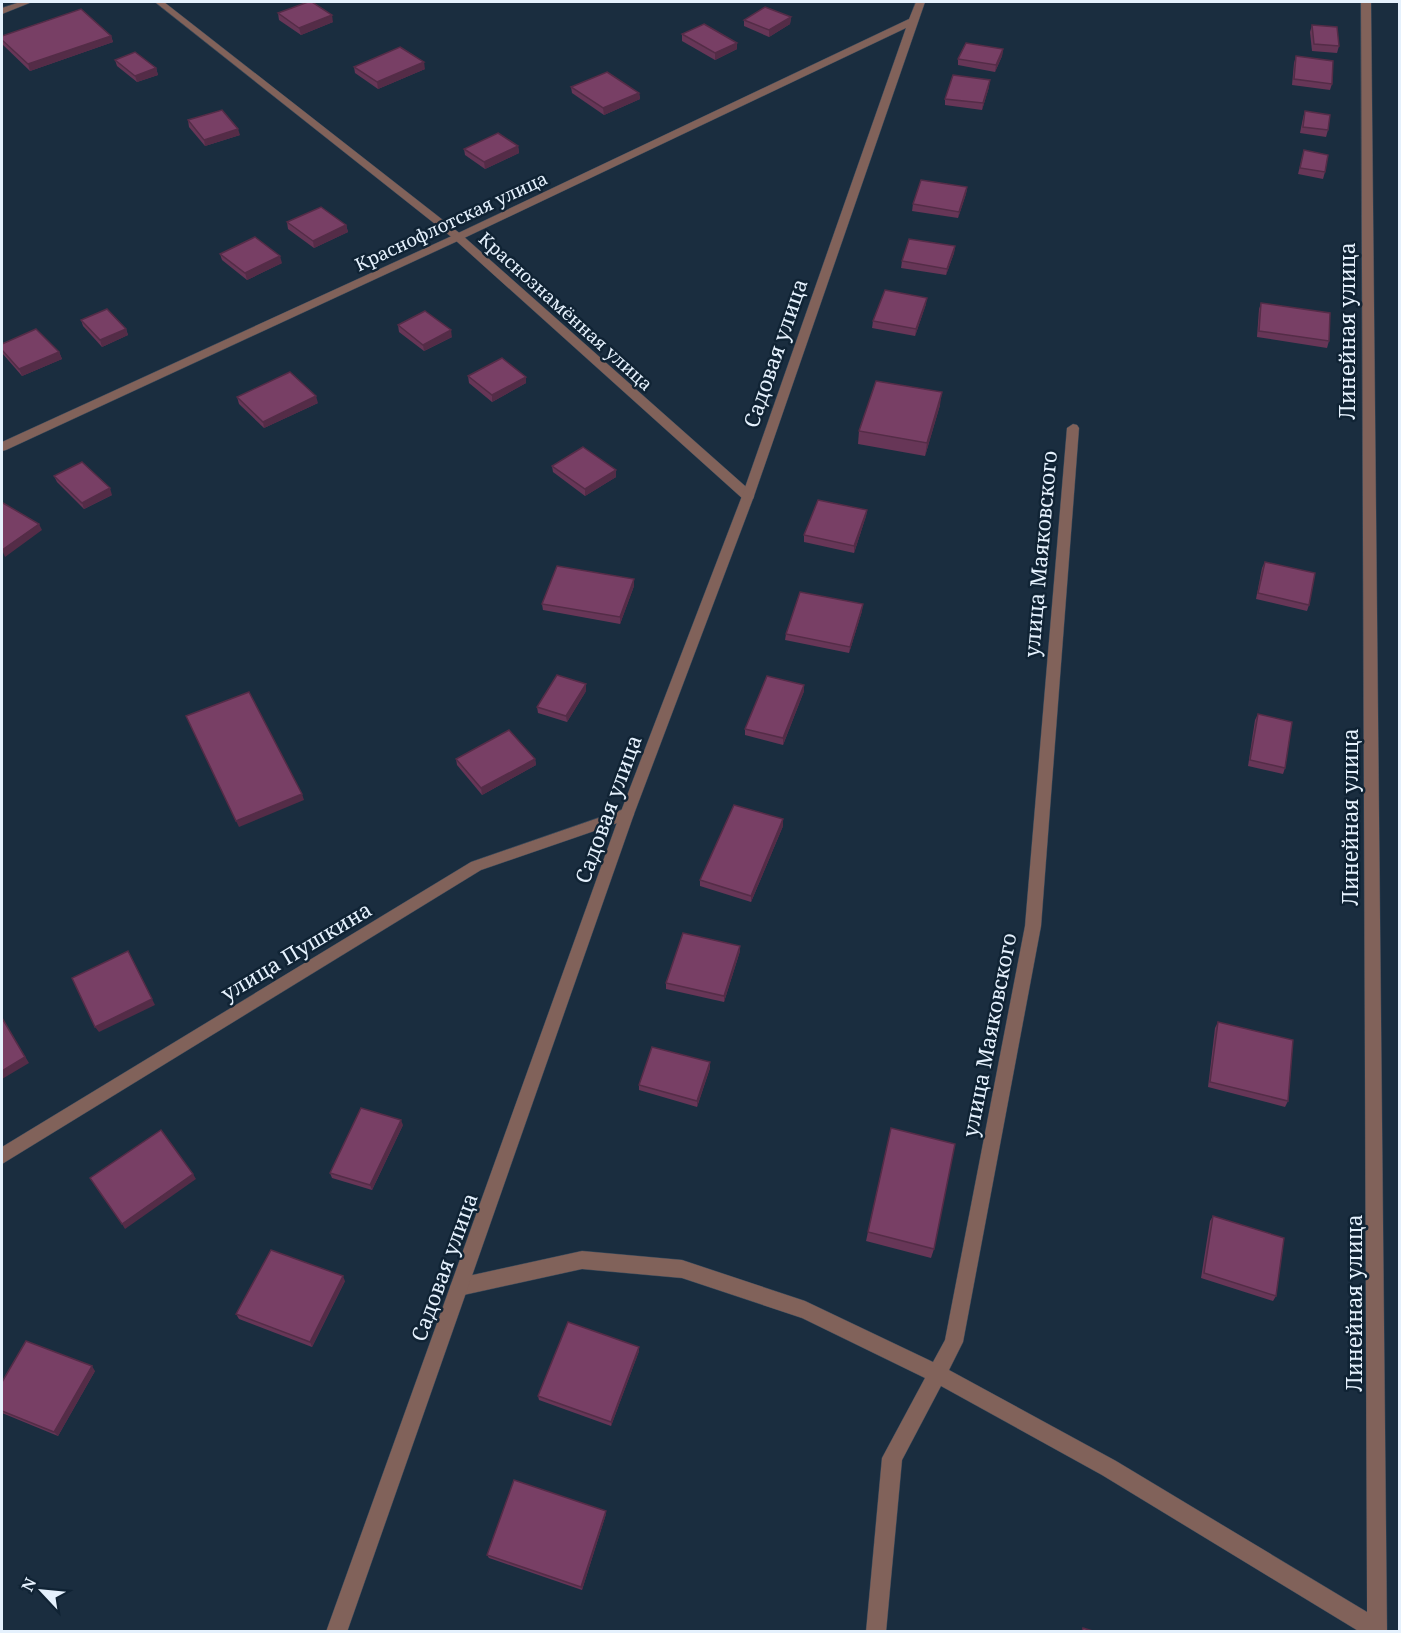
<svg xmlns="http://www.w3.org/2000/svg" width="1401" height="1633" viewBox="0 0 1401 1633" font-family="'Noto Serif',serif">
<rect width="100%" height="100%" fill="#1a2d3f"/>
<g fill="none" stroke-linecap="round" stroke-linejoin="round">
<defs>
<g id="minor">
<polygon points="20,2 32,2 2,14 2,8"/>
<polygon points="155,2 164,2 462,235 753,493 754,496 753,499 743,499 454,239"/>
<polygon points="1361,2 1371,2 1387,1632 1360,1632 1102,1475 941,1386 902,1460 886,1632 866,1632 882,1458 925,1378 802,1318 682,1278 582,1269 459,1296 453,1293 450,1287 453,1281 459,1278 582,1251 682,1260 805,1301 933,1362 945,1340 1025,926 1067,428 1073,424 1077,425 1079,428 1041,926 963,1342 949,1370 1116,1461 1367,1612"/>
<polygon points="627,808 632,810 634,814 632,818 481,870 2,1164 2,1147 471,862"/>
</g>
<polygon id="tertiary" points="916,2 925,2 754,496 634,814 347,1632 326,1632 620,814 742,496 906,28 462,239 6,450 2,451 2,442 454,235 909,19"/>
</defs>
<use href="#minor" stroke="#36485a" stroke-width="1"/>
<use href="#tertiary" stroke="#36485a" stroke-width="1"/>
<use href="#minor" fill="#81625a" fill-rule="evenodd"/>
<use href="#tertiary" fill="#81625a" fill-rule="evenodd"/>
</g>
<g fill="#673657">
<polygon points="278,13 333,22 301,35 279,20"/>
<polygon points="791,17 790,24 769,37 744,26 744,20"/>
<polygon points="1312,25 1339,46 1337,53 1312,51 1310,32"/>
<polygon points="682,34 737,49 715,60 682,41"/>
<polygon points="2,36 111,36 113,42 30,71 2,44"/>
<polygon points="1003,49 1002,56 995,72 958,65 958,59"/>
<polygon points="1296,56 1332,84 1330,90 1292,85 1294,63"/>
<polygon points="115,60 156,68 158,75 137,82 117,66"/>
<polygon points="354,67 425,69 378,89 355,73"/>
<polygon points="571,87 639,93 640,99 604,115 572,93"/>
<polygon points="989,87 982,110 945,105 945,99"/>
<polygon points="1305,111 1328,130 1326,137 1300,133 1303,118"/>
<polygon points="188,120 240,135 205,146 189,127"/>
<polygon points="518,146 519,153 485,169 465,155 464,149"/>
<polygon points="1304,150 1325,172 1323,179 1298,174"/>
<polygon points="967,187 966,194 958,218 912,211 913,204"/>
<polygon points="287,222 346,225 348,232 314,248 288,229"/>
<polygon points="955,246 954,253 946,275 901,268 902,261"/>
<polygon points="220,254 282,263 247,280 222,260"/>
<polygon points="1261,303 1329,341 1327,348 1257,337 1259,309"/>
<polygon points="926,304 915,336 872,328 873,321"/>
<polygon points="81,320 126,329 128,335 102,347 83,326"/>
<polygon points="398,325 452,337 424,351 399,332"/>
<polygon points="2,344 59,352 62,359 22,376 2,353"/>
<polygon points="468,376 526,377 526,383 492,402 469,383"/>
<polygon points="237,397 318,403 264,428 239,404"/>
<polygon points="940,405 925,456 858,444 859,431"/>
<polygon points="552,466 616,470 616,477 585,496 553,472"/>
<polygon points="54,476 112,495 84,509 57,482"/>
<polygon points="867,510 866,516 854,553 804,542 804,535"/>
<polygon points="1265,562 1309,605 1307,611 1256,599 1262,568"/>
<polygon points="634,579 634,586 620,624 543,610 542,604"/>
<polygon points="862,611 849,653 785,640 786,634"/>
<polygon points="804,685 804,691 783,745 745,735 745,729"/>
<polygon points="586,691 567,722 538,713 537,707"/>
<polygon points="1258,714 1285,768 1283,774 1248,766 1255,720"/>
<polygon points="456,759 535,759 536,765 482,795 457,765"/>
<polygon points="783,826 751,902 700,886 700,880"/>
<polygon points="740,951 724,1002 666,989 666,983"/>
<polygon points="1218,1022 1288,1101 1285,1107 1208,1087 1215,1028"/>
<polygon points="710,1062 710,1068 697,1107 639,1090 639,1085"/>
<polygon points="403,1125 372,1190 332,1178 330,1173"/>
<polygon points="891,1128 934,1249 931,1258 866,1241"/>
<polygon points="1213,1216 1276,1296 1273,1301 1201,1278 1210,1221"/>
<polygon points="345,1281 312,1347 239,1319 236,1314"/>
<polygon points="639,1351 611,1426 539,1400 538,1396"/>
<polygon points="95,1371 58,1436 2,1413 2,1382"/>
<polygon points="606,1514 582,1590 489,1558 487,1555"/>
</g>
<g fill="#542c47">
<polygon points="332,15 333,22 301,35 299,28"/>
<polygon points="791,17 790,24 769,37 769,30"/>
<polygon points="111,36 113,42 30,71 28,64"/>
<polygon points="737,43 737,49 715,60 715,53"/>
<polygon points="1003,49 1002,56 995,72 996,65"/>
<polygon points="424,62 425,69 378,89 377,82"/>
<polygon points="156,68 158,75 137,82 135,76"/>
<polygon points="990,80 989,87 982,110 983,103"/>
<polygon points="639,93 640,99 604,115 603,108"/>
<polygon points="238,129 240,135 205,146 204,140"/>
<polygon points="518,146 519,153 485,169 484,162"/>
<polygon points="967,187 966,194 958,218 959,212"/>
<polygon points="346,225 348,232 314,248 313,241"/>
<polygon points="955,246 954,253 946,275 947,269"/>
<polygon points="280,256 282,263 247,280 245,273"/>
<polygon points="927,298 926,304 915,336 916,329"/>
<polygon points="126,329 128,335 102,347 100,340"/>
<polygon points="451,330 452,337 424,351 423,345"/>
<polygon points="59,352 62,359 22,376 19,369"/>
<polygon points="526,377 526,383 492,402 492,395"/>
<polygon points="942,392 940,405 925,456 927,443"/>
<polygon points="316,396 318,403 264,428 263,422"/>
<polygon points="616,470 616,477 585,496 585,489"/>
<polygon points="110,488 112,495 84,509 82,503"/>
<polygon points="867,510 866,516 854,553 854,546"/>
<polygon points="39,524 42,530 5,557 2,550"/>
<polygon points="634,579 634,586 620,624 620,617"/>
<polygon points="863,604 862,611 849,653 850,647"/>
<polygon points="586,684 586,691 567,722 566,716"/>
<polygon points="804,685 804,691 783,745 783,738"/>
<polygon points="535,759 536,765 482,795 481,788"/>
<polygon points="302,794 304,800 239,827 236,821"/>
<polygon points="783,819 783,826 751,902 751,896"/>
<polygon points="740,946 740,951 724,1002 724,996"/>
<polygon points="128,951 155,1005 99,1032 95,1027"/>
<polygon points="2,1018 29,1063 2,1079"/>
<polygon points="710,1062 710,1068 697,1107 697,1101"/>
<polygon points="401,1120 403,1125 372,1190 370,1185"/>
<polygon points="193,1174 196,1179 125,1229 122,1224"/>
<polygon points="343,1276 345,1281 312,1347 310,1342"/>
<polygon points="639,1347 639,1351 611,1426 611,1422"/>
<polygon points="92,1366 95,1371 58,1436 54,1432"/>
<polygon points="606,1511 606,1514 582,1590 581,1587"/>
</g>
<g fill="#783f65" stroke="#542c47" stroke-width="1.5">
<polygon points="308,2 312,2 332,15 299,28 278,13"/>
<polygon points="765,7 791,17 769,30 744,20"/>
<polygon points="81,9 111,36 28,64 2,40 2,36"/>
<polygon points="704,24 737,43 715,53 682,34"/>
<polygon points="1312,25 1337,27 1339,46 1314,44"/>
<polygon points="966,43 1003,49 996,65 958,59"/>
<polygon points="400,47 424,62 377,82 354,67"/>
<polygon points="135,52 156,68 135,76 115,60"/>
<polygon points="1296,56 1333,61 1332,84 1294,79"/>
<polygon points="607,72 639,93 603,108 571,87"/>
<polygon points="953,75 990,80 983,103 945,99"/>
<polygon points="222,110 238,129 204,140 188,120"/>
<polygon points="1305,111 1330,115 1328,130 1303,127"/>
<polygon points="498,133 518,146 484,162 464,149"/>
<polygon points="1304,150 1328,155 1325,172 1300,168"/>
<polygon points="921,180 967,187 959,212 913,204"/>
<polygon points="321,207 346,225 313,241 287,222"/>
<polygon points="255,237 280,256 245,273 220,254"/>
<polygon points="909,239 955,246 947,269 902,261"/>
<polygon points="885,290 927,298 916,329 873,321"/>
<polygon points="1261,303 1330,313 1329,341 1259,331"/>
<polygon points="107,309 126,329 100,340 81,320"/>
<polygon points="425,311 451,330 423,345 398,325"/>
<polygon points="36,329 59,352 19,369 2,350 2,344"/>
<polygon points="502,358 526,377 492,395 468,376"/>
<polygon points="290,372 316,396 263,422 237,397"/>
<polygon points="876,381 942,392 927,443 859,431"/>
<polygon points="583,447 616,470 585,489 552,466"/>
<polygon points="82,462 110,488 82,503 54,476"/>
<polygon points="818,500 867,510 854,546 804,535"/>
<polygon points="3,503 39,524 2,550 2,504"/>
<polygon points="1265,562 1315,573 1309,605 1258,593"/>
<polygon points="557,566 634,579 620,617 542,604"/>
<polygon points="800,592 863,604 850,647 786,634"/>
<polygon points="557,675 586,684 566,716 537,707"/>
<polygon points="767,676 804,685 783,738 745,729"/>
<polygon points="249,692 302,794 236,821 186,716"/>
<polygon points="1258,714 1292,722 1285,768 1250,760"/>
<polygon points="509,730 535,759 481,788 456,759"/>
<polygon points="734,805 783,819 751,896 700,880"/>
<polygon points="683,933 740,946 724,996 666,983"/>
<polygon points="128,951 152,999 95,1027 72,978"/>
<polygon points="2,1018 25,1057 2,1071"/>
<polygon points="1218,1022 1293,1040 1288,1101 1210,1082"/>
<polygon points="652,1047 710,1062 697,1101 639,1085"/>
<polygon points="361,1108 401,1120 370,1185 330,1173"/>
<polygon points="891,1128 955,1144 934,1249 868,1232"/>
<polygon points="161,1130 193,1174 122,1224 90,1178"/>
<polygon points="1213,1216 1284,1238 1276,1296 1204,1273"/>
<polygon points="271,1250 343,1276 310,1342 236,1314"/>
<polygon points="568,1322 639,1347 611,1422 538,1396"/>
<polygon points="26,1341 92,1366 54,1432 2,1411 2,1382"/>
<polygon points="514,1480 606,1511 581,1587 487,1555"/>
<polygon points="1083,1628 1096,1632 1082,1632"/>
</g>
<g text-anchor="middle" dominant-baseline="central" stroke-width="5" stroke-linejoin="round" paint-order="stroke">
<g font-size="18" fill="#e5f1fd" stroke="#102334">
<text transform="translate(451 221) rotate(-25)">Краснофлотская улица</text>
<text transform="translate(566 311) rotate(42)">Краснознамённая улица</text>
</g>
<g font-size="21" fill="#e5f1fd" stroke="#102334">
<text transform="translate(1347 331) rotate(-90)">Линейная улица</text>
<text transform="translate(775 353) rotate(-71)">Садовая улица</text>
<text transform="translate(1040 554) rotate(-85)">улица Маяковского</text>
<text transform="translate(608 809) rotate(-70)">Садовая улица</text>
<text transform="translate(1350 817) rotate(-90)">Линейная улица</text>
<text transform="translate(296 951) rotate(-31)">улица Пушкина</text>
<text transform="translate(989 1035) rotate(-79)">улица Маяковского</text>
<text transform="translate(444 1267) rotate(-70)">Садовая улица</text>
<text transform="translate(1354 1303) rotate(-90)">Линейная улица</text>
</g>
</g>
<rect width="1401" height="1633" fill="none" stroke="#e5f1fd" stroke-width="6"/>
<g transform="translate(42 1591) rotate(296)" stroke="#102334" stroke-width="4.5" paint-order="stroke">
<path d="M0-4.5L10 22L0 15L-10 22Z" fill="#e5f1fd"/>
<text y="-9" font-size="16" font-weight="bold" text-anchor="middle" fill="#e5f1fd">N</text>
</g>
</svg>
